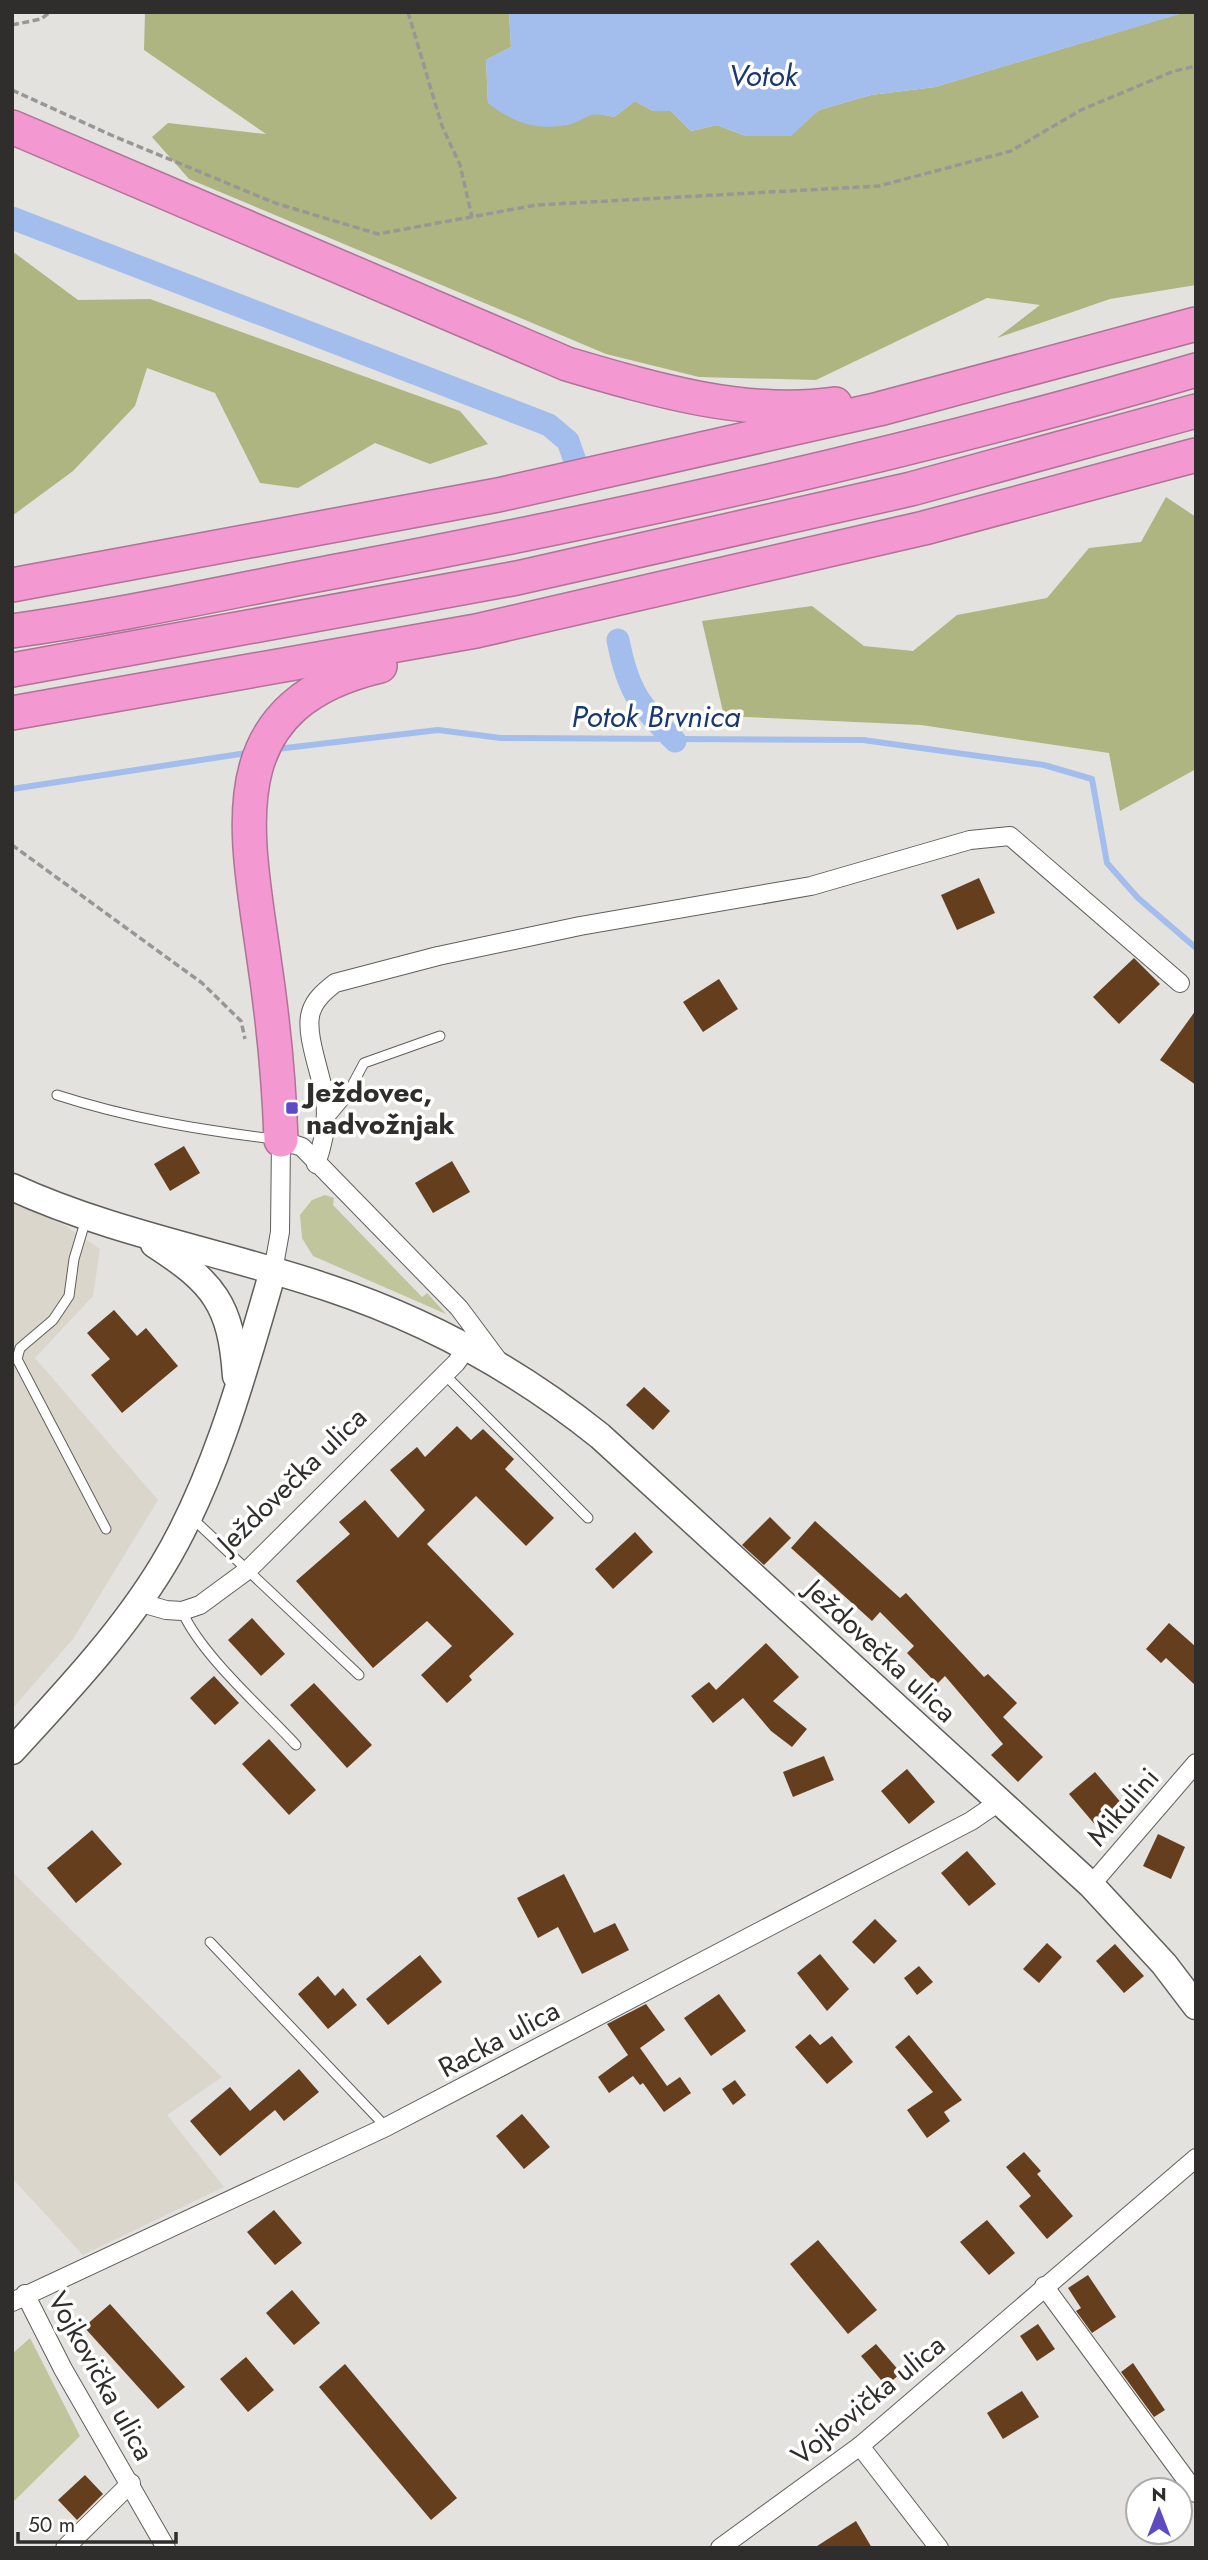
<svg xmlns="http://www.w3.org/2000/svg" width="1208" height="2560" viewBox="0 0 1208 2560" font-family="Jost,sans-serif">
<rect width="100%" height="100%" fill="#e4e2df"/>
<g fill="#dad6cc">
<polygon points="12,1203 64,1225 100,1249 93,1296 35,1358 158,1500 73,1639 12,1709"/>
<polygon points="12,1872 222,2077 167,2115 224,2187 83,2255 12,2178"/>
</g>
<g fill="#c0c59c">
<polygon points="325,1195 334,1198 333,1205 422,1297 427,1293 446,1314 313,1256 302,1238 300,1215 312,1200"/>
<polygon points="30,2338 80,2436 12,2503 12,2354"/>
</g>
<g fill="#afb580">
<polygon points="145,12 509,12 511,47 486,60 488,103 567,125 592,112 614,117 635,101 653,111 671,111 691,131 717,125 746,136 790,136 819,110 871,95 935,87 1185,12 1196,12 1196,285 1110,299 997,338 1040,305 987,298 816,380 699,377 606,354 189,179 152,137 168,123 266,134 144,50"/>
<polygon points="12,251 78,300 150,299 460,411 488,444 430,464 375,443 298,488 260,483 215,393 147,368 135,406 73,471 12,516"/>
<polygon points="1166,497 1196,517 1196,769 1120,811 1109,753 921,725 724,716 702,621 812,606 864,646 913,651 957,615 1047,598 1089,548 1141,542"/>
</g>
<path fill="#a3beec" d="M509,12H1186L935,87L871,95L819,110L791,136H746L717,125L691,131L671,111H653L635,101L614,117C581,110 592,120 566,125C536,131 511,121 488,103L486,60L511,47Z"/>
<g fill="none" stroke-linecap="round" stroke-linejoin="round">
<g stroke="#a3beec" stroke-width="6">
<polyline points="277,749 438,730 501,738 863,740 1044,765 1092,779 1107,863 1138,898 1196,948"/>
<polyline points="12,789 253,752"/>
</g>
<g stroke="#a3beec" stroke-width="23">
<polyline points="12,218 549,425 568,441 575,461"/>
<path d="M618,640C628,692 639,704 675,741"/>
</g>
</g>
<g fill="#653e1d">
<polygon points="979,878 995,913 957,930 941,895"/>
<polygon points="1134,958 1160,984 1119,1024 1093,997"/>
<polygon points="719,979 738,1009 703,1032 683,1002"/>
<polygon points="1196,1010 1196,1085 1160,1060"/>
<polygon points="184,1146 200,1173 170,1191 154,1164"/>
<polygon points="452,1161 470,1192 433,1213 415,1183"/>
<polygon points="114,1310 137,1336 146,1328 178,1366 122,1413 91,1375 110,1359 87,1333"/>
<polygon points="644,1387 670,1411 653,1430 626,1405"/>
<polygon points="457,1426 471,1440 483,1429 514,1459 505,1469 554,1518 526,1546 476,1496 427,1544 514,1634 469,1676 472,1680 447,1703 421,1675 452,1646 427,1621 373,1668 296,1581 350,1534 339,1522 365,1500 398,1538 425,1510 390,1470 417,1447 425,1457"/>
<polygon points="770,1517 791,1538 764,1565 742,1545"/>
<polygon points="815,1521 900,1598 906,1593 984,1677 988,1674 1017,1703 1003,1717 1043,1757 1018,1782 991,1755 1003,1744 945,1676 937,1684 907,1653 914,1646 880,1612 872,1621 791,1548"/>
<polygon points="635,1532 653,1552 613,1589 595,1569"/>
<polygon points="252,1618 285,1654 261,1676 228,1640"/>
<polygon points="1169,1623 1196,1647 1196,1686 1166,1658 1161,1663 1146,1649"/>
<polygon points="766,1643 799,1677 773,1701 807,1729 792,1747 771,1731 743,1698 713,1723 691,1696 709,1682 716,1690"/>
<polygon points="214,1676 239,1703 215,1725 190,1698"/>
<polygon points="314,1683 372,1745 347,1768 290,1705"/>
<polygon points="269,1739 316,1790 289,1815 242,1764"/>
<polygon points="824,1756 834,1780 793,1797 783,1772"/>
<polygon points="907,1769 935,1802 909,1824 881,1791"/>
<polygon points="1095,1772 1123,1805 1097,1827 1069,1794"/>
<polygon points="92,1830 122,1864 76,1903 47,1868"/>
<polygon points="1158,1834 1185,1847 1171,1879 1143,1866"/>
<polygon points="967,1851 996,1884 969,1906 941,1873"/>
<polygon points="564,1874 594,1933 615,1923 629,1950 582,1974 558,1927 538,1938 517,1898"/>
<polygon points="875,1919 897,1941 874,1964 852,1942"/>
<polygon points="1047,1943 1062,1957 1039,1983 1023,1969"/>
<polygon points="1115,1944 1144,1976 1124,1993 1096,1961"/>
<polygon points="820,1954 849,1989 827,2011 797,1973"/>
<polygon points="420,1955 442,1982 388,2025 366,1999"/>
<polygon points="919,1966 933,1982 917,1995 904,1978"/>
<polygon points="318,1976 335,1996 343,1988 357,2005 328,2029 298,1994"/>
<polygon points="719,1994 746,2031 711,2056 684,2018"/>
<polygon points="646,2004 665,2030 640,2048 667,2086 680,2077 691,2093 664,2112 643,2083 640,2085 633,2076 609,2093 598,2077 628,2055 607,2024"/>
<polygon points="810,2034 820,2045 832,2036 853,2062 827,2084 795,2047"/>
<polygon points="909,2035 962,2100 944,2112 950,2121 927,2138 907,2110 933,2092 895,2047"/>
<polygon points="299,2069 319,2092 284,2121 275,2110 220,2156 190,2121 230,2087 250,2111"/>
<polygon points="735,2080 746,2095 733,2105 722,2089"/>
<polygon points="522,2114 550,2147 524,2169 496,2136"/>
<polygon points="1024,2152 1041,2171 1037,2174 1073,2216 1047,2239 1019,2206 1031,2196 1006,2167"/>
<polygon points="274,2210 302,2243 275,2265 247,2232"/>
<polygon points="987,2220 1015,2253 989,2275 960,2242"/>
<polygon points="818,2240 877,2310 848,2334 790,2264"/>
<polygon points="1088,2275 1116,2317 1092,2333 1076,2311 1081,2308 1068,2288"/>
<polygon points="292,2290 320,2323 294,2345 266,2313"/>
<polygon points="110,2304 185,2387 158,2409 84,2327"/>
<polygon points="1038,2324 1055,2349 1037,2361 1020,2336"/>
<polygon points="876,2344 901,2373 886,2386 861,2356"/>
<polygon points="246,2357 274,2390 248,2412 220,2379"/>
<polygon points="1133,2363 1165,2410 1154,2417 1121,2372"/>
<polygon points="345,2364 457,2498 431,2520 319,2387"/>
<polygon points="1022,2391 1039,2417 1003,2439 987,2413"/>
<polygon points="85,2475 103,2494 77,2520 58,2500"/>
<polygon points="856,2521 872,2548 814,2548"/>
</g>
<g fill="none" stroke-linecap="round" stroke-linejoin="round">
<defs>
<g id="lane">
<path d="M57,1095C128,1118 200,1130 274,1139"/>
<polyline points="328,1120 343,1102 364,1063 440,1036"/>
<polyline points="86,1219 74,1259 69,1296 53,1320 20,1348 17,1359 106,1529"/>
<polyline points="444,1374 588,1518"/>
<polyline points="191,1517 359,1675"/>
<path d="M182,1611C201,1655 262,1708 296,1745"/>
<polyline points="210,1942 386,2127"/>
</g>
<g id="street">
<path d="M316,1164C324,1142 328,1122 325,1099C322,1076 304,1033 311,1012C315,999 325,991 335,983L438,956L580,926L811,886L970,840L1010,836L1180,983"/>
<polyline points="273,1271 280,1232 281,1140 302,1147 459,1308 500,1363"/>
<polyline points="138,1602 166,1610 182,1611 200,1605 249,1569 456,1363 467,1348"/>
<polyline points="1091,1885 1196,1763"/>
<polyline points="1044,2286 1196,2493"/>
<polyline points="25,2294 63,2369 166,2548"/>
<polyline points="12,2302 386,2127 971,1821 999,1802"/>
<polyline points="860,2446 939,2548"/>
<polyline points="65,2548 131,2483"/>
<polyline points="720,2548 860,2446 1196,2158"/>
</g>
<g id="secondary">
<path d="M12,1187C112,1233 222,1252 326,1287C426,1320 518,1370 600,1436L1091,1885L1164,1964L1196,2006"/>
<path d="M154,1244C214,1283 231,1304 236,1376"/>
<path d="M12,1751C65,1693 122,1633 163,1565C215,1479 245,1368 273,1271"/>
</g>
<g id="highway">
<path d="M12,127L567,364C652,389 745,417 835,404"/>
<polyline points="12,585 498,495 879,409 1196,324"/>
<path d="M12,631C125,615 236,590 348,569C633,515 918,452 1196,370"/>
<polyline points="12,670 517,578 911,489 1196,411"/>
<polyline points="12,713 476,631 924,528 1196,455"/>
<path d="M281,1140C279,1079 273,1019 264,959C246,830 215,705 380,666"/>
</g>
</defs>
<use href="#lane" stroke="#605f5c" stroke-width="11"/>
<use href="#street" stroke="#605f5c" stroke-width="20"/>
<use href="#secondary" stroke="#605f5c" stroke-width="29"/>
<use href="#highway" stroke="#ae7397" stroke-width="36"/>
<g stroke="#999795" stroke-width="3.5" stroke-dasharray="7 3.5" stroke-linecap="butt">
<polyline points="408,12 442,126 460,165 472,217"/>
<polyline points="12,25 41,19 50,12"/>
<polyline points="12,90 111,135 275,203 378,234 536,205 879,186 1011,151 1081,110 1174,71 1196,66"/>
<polyline points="12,845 202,983 241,1021 245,1039"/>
</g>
<use href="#lane" stroke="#fff" stroke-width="9"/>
<use href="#street" stroke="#fff" stroke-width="18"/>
<use href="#secondary" stroke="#fff" stroke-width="26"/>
<use href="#highway" stroke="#f398d0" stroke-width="33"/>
</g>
<rect fill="#604ac2" stroke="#fff" stroke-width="2.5" x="285" y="1101" width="14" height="14" rx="3.5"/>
<g text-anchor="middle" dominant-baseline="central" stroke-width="7" stroke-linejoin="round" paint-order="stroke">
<g font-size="28" font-weight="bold" fill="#2f2e2d" stroke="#fff" text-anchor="start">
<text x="306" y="1092">Ježdovec,<tspan x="306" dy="32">nadvožnjak</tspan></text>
</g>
<g font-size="28" fill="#2f2e2d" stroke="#fff">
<text transform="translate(292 1480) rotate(-44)">Ježdovečka ulica</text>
<text transform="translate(881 1651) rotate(43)">Ježdovečka ulica</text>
<text transform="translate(1123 1807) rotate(-49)">Mikulini</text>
<text transform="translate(499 2039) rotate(-28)">Racka ulica</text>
<text transform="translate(101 2376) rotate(61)">Vojkovička ulica</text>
<text transform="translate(868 2400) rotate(-39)">Vojkovička ulica</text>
</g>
<g font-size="30" font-style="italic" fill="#18386e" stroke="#fff">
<text x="763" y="75">Votok</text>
<text x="656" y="716">Potok Brvnica</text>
</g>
</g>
<rect width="1208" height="2560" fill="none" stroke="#2f2e2d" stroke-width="28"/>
<g transform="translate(1159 2511)"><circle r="33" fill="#ffffff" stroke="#acabab" stroke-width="2"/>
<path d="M0-5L12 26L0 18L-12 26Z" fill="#604ac2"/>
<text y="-10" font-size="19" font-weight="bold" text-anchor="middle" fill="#2f2e2d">N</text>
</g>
<path d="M18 2532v10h158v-10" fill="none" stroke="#2f2e2d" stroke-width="3.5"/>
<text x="28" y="2532" font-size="21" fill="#2f2e2d" stroke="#ffffff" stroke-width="5" paint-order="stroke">50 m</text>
</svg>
